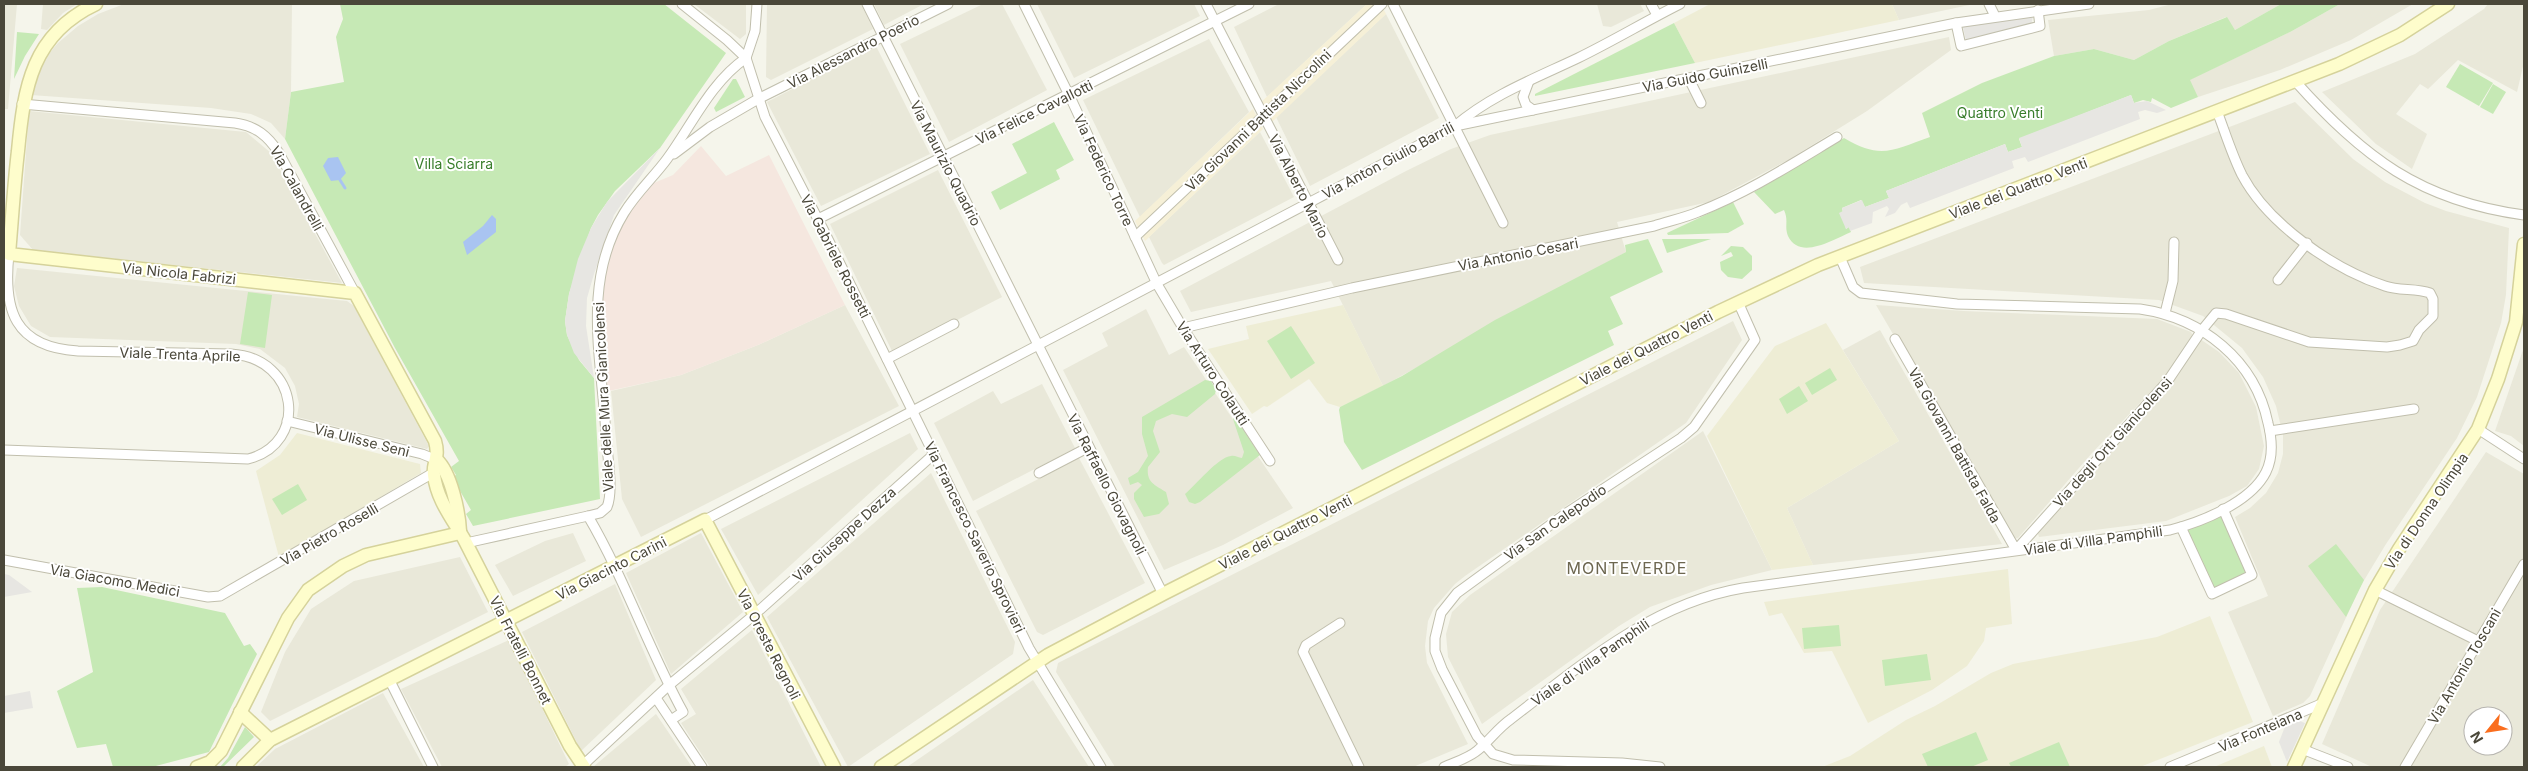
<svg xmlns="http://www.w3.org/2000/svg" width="2528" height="771" viewBox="0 0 2528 771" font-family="Inter,sans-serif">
<rect width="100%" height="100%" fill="#f5f5eb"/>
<g fill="#e9e8d9" fill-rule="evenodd">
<polygon points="4,4 17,4 8,109 4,109"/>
<polygon points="43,4 77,4 63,13 47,30 41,29"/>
<polygon points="124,4 292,4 291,92 285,139 271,123 251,114 211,108 31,95 46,57 58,43 78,26 98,14"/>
<polygon points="694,4 746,4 746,34 740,39"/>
<polygon points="767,4 861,4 873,29 771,80 766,77"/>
<polygon points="874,4 924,4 884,25"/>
<polygon points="983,4 1002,4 1047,90 949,142 900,44"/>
<polygon points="1037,4 1194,4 1200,16 1074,78"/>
<polygon points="1279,4 1367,4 1267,97 1234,27"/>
<polygon points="1597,4 1640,4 1644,11 1611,27 1603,26"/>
<polygon points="1892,4 1974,4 1899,20"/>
<polygon points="2172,4 2281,4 2235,30 2226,17 2169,41 2134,60 2094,49 2054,56 2048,20 2149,10"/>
<polygon points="2340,4 2413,4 2351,40 2280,70 2198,97 2189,80 2292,31"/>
<polygon points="2488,4 2524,4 2524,62 2517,92 2458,60 2428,89 2420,84 2396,114 2427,134 2412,169 2376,144 2322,92 2415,54 2484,9"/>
<polygon points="1386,14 1439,118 1310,186 1276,117"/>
<polygon points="1949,37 1951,50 1867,111 1788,160 1709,202 1617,222 1626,252 1383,386 1331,281 1191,312 1180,291 1406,171 1451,149 1490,135"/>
<polygon points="1209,39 1249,112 1140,217 1083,100"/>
<polygon points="876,46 930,154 821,206 767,102"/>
<polygon points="2295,102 2353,159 2385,182 2425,203 2446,211 2509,228 2506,295 2501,323 2477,397 2457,438 2386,544 2360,587 2310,696 2303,703 2273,716 2228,612 2268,596 2235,517 2250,508 2266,493 2278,473 2283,454 2283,435 2276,406 2263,377 2242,348 2203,316 2159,300 1864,283 1860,267"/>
<polygon points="29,111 246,132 271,153 342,283 33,250 20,235"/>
<polygon points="1260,132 1294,197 1164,265 1162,263 1149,237"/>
<polygon points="938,170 1002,297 893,353 830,224"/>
<polygon points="17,268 347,301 354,306 429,446 427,449 297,417 299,404 295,386 285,368 260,349 236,344 50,337 31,326 19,306 14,286"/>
<polygon points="845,305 899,406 641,537 622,499 611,391 681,375 758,345"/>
<polygon points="1876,305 1964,311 2157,319 2191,332 2193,336 2165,377 2092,453 2018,538 2013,539"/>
<polygon points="1146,309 1169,355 1184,347 1293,508 1223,545 1164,570 1063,370 1108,346 1102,333"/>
<polygon points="1733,321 1742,340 1686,423 1465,576 1455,584 1434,608 1428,621 1425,646 1427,663 1468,744 1413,767 1115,767 1056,672 1058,663"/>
<polygon points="1880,330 2002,544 1813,565 1787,508 1899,441 1843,350"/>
<polygon points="2200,339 2219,352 2239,373 2256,407 2264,446 2259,469 2247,486 2229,496 2166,521 2039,537 2037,531"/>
<polygon points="2524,347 2524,446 2511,436 2495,431"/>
<polygon points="1042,384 1075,448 973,501 934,423 993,391 1001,404"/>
<polygon points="1703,431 1772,570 1711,585 1650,607 1619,626 1482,724 1448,657 1446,634 1452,612 1470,595"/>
<polygon points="910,433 918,449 758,595 721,529"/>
<path d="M2486,452L2524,474V767H2372L2322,744L2380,610ZM2473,716H2503V746H2473Z"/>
<polygon points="1079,458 1145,583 1043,635 1037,632 976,511"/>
<polygon points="931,473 1015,642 1013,654 848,767 767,617"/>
<polygon points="573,533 586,561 513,596 495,565 545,541"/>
<polygon points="701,533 743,612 671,674 626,573"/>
<polygon points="460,557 488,612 270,721 261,712 285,652 311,609 354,581"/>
<polygon points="615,584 656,680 581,751 522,632"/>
<polygon points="752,630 821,767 710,767 681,723 696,714 681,689"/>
<polygon points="509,640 569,764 565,767 442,767 401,689"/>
<polygon points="1033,680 1089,767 907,767"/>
<polygon points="383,693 424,767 256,767 275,749"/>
<polygon points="656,714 692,767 593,767"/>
</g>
<g fill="#f6f0d7">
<polygon points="1367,4 1381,4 1386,14 1271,123 1260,103"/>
<polygon points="1253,109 1263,129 1145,241 1135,221"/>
</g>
<g fill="#eeedd5">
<polygon points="1710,4 1892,4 1899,20 1695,63 1674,23"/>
<polygon points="1343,305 1383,386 1340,407 1327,403 1309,379 1267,407 1264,406 1252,414 1208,349 1249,339 1246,326"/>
<polygon points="1826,323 1899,441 1787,508 1813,565 1772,570 1707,436 1775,346"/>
<polygon points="297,433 420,464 421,473 279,557 256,471 280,455"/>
<polygon points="2008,569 2012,624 1986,628 1984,641 1967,666 1932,690 1868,723 1832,651 1804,653 1782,613 1769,616 1764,602"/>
<polygon points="2210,616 2253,722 2140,767 1822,767 1850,756 1906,720 1935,706 1991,673 2013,664 2157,637"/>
<polygon points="2264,746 2272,767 2214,767"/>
</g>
<polygon fill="#f5e7df" points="701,146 726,176 769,155 845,305 758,345 681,375 604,392 596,332 606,255 642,188 673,175"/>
<g fill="#c6e9b5">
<polygon points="340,4 664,4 726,53 660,148 615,191 598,215 591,228 569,294 565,321 567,335 579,360 594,378 600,499 473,526 466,514 471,510 452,477 456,475 451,467 459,461 395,348 285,139 291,92 344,82 336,37 343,19"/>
<path d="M2281,4H2340L2292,31L2190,80L2198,97L2171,108L2152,98L2151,102L2143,100L2134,103L2131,95L2019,139L2022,147L2008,152L2005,144L1886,191L1889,198L1865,207L1861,200L1842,208L1846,229L1849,227L1851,232C1834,239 1800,261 1788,236C1784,226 1789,221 1784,210L1775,214L1754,192L1844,138C1881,160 1893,150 1930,137L1922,113L1982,83L2054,56L2094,49L2134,60L2169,41L2227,17L2235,30Z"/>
<polygon points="1674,23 1695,63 1535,96 1535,94"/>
<polygon points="17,32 39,34 25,56 14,79"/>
<polygon points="2460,64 2493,83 2479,106 2446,87"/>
<polygon points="733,79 736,79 745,97 716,112 714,108"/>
<polygon points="2493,84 2506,92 2493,114 2480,107"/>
<polygon points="1054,122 1074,160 1056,170 1060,179 1000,210 991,192 1027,173 1012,144"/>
<polygon points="1733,202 1744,224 1728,233 1668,235 1667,233"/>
<polygon points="1648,239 1663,272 1610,297 1623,324 1608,331 1614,345 1362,470 1344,442 1339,410 1340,407 1402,376 1495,320 1626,252 1625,245"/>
<polygon points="1662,239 1711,239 1667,253"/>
<polygon points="1731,246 1743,247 1752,256 1752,270 1742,279 1728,277 1721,270 1720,262 1733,256 1731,252 1721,256"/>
<polygon points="248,292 272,295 265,348 240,344"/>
<polygon points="1291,326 1315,363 1291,379 1267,341"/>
<polygon points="1830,368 1837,380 1812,395 1805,383"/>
<path d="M1205,380L1211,381L1216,390L1215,394L1187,417L1172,414L1156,421L1153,431L1160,452L1148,467C1146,483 1156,485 1166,492L1169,504L1159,514L1144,517L1134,499V493L1142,485L1138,482L1130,485L1128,478L1138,472L1148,456L1142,434V417Z"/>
<polygon points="1799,386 1808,401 1787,414 1779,399"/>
<path d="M1235,417L1260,455L1200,502L1195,504L1189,502L1185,494C1195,486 1218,457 1231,456C1235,455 1238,458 1242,458L1244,452L1233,419Z"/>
<polygon points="298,484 307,500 282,515 272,499"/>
<polygon points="2223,509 2252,575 2212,594 2181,527"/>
<polygon points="2336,544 2364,580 2346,617 2308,566"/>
<polygon points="102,587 225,613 244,646 250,644 257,654 209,752 152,767 113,767 106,744 77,748 57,691 93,672 77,588"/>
<polygon points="1839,625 1841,646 1804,649 1802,628"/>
<polygon points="1927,654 1931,680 1885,686 1882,660"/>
<polygon points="245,727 254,737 223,767 220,767 228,758"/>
<polygon points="1976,732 1988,760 1971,767 1928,767 1922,754"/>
<polygon points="2059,742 2070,767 2011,767 2009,763"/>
</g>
<g fill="#e7e6e2">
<polygon points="2033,15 2031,26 1966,41 1963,27"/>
<polygon points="2131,95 2134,103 2147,101 2166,110 2157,113 2145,110 2138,112 2140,119 2028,162 2025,157 2012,161 2014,168 1910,208 1907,202 1901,205 1895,213 1885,217 1889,209 1887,206 1873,212 1872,223 1850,231 1849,227 1846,229 1839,213 1843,211 1842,208 1862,200 1865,207 1889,198 1886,191 2005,144 2008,152 2022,147 2019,138"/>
<polygon points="660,148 614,215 594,274 587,298 586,326 594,378 574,353 567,335 565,321 569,294 578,259 591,228 607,202"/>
<polygon points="4,574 9,575 32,592 4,597"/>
<polygon points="30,691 33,708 4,713 4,696"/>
<polygon points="2297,720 2305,723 2287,762 2279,742 2286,724"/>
</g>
<g fill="#a9c4f1">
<polygon points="338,157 346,173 340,180 331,181 323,166 328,158"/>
<polygon points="492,215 496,219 496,232 467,255 463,242 483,226"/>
</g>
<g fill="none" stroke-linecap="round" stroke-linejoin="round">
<polyline stroke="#a9c4f1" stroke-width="3" points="340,180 345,188"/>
<defs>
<g id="street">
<polyline points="682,4 727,40 746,58 765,117 823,229 1029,648 1101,767"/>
<polyline points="867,4 1163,594"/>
<polyline points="1024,4 1072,101 1157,284 1183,328 1270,461"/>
<polyline points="1206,4 1338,260"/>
<polyline points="1393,4 1503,223"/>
<polyline points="1651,4 1657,15"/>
<polyline points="1989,4 1995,16"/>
<polyline points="1956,23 1961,46 2040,26 2038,10"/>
<polyline points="746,58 755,31 757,4"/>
<polyline points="1689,79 1701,103"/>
<polyline points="1529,81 1523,97 1526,105 1533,110"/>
<path d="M2295,81C2363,157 2420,201 2524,215"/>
<path d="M22,104L235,123C256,126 268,136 279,153L355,293"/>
<polyline points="1455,126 1956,23 2089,4"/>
<polyline points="674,154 710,127 758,99 948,4"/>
<polyline points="818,219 1249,4"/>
<polyline points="1135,237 1382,4"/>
<path d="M4,254H9C3,310 14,347 78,351L231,354C300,358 309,444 248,459L4,450"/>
<polyline points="2278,280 2307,243"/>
<polyline points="2165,313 2173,281 2174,242"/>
<path d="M1183,328L1352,288L1654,226C1669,221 1684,218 1698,212C1747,193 1792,164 1837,137"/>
<path d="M1895,339L2016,550L2167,382L2202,330L2216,313L2226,314L2309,342L2387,347L2400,345L2413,341L2419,330L2433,316V299L2430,293C2416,288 2399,291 2385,286C2333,269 2268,224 2242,175C2232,155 2225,132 2217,111"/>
<polyline points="887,359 954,324"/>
<polyline points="287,421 422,454 437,460"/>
<polyline points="2478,429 2524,459"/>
<polyline points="2270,431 2414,409"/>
<polyline points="1039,473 1089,447"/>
<path d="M588,516C625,579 648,648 683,712L671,720"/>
<path d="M705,520L1455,126C1491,95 1536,78 1578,58C1613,41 1646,21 1680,4"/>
<polyline points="2181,527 2212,594 2252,575 2223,509"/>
<path d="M466,543L588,516L600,513L607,507C614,490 607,455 606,435C602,359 581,283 624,213C636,193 653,178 667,159C692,125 710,83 746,58"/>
<polyline points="4,560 208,597 220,596 433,473"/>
<polyline points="2375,590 2478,641"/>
<polyline points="1340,623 1306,645 1303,652 1359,767"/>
<polyline points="390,681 433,767"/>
<polyline points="656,698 702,767"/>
<polyline points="2302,749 2348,767"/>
<polyline points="581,767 668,686 754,615 934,454"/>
<path d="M1444,767C1455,762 1469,758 1478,750C1490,740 1498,728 1511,719C1581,665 1653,603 1743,588L2170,530C2202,522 2251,502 2266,472C2274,456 2272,439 2268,423C2255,360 2202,318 2140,309L1957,304L1861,293L1853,287L1840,257"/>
<polyline points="1660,767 1622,763 1513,760 1493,754 1477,736 1442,669 1435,651 1435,638 1441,613 1457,593 1568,512 1681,438 1694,427 1755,340 1738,302"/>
<polyline points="2170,767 2321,704"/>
<polyline points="2405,767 2524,564"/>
</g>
<g id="secondary">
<path d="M96,4C32,34 24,87 18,151C14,185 12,219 9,254L355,293L435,441C440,458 432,463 434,475C437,500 452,518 464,539L570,746L584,767"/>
<path d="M437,460C451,473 459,512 460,531"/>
<polyline points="240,712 270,740"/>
<polyline points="197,767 210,762 221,751 288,618 308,590 343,566 366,555 460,533"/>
<polyline points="243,767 270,740 705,520 834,767"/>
<polyline points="881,767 1048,655 1163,594 1718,312 1818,265 2339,64 2400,35 2448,4"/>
<polyline points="2294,767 2375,590 2399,549 2478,429 2498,379 2516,322 2524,244"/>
</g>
</defs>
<use href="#street" stroke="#c1bfad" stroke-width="11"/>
<use href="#secondary" stroke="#d5d29b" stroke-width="15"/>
<use href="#street" stroke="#fff" stroke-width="9"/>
<use href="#secondary" stroke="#fefdcc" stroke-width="12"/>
</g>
<g text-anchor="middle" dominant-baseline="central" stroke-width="4" stroke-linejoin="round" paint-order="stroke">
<g font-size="14" fill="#4a4739" stroke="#fff">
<text transform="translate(853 51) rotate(-27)">Via Alessandro Poerio</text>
<text transform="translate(1705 75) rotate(-11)">Via Guido Guinizelli</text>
<text transform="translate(1034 112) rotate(-26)">Via Felice Cavallotti</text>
<text transform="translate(1258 120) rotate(-44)">Via Giovanni Battista Niccolini</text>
<text transform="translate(1388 160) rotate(-28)">Via Anton Giulio Barrili</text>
<text transform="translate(946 163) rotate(63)">Via Maurizio Quadrio</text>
<text transform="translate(1104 170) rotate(65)">Via Federico Torre</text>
<text transform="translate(1299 186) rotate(63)">Via Alberto Mario</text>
<text transform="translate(297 188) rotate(61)">Via Calandrelli</text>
<text transform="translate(2018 188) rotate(-21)">Viale dei Quattro Venti</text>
<text transform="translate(1518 254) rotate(-11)">Via Antonio Cesari</text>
<text transform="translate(836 256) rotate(63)">Via Gabriele Rossetti</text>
<text transform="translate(179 273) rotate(6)">Via Nicola Fabrizi</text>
<text transform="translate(1646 348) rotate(-27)">Viale dei Quattro Venti</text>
<text transform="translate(180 354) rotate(2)">Viale Trenta Aprile</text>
<text transform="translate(1213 373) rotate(57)">Via Arturo Colautti</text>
<text transform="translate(603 397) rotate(-93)">Viale delle Mura Gianicolensi</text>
<text transform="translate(362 440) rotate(14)">Via Ulisse Seni</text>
<text transform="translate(2112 442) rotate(-48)">Via degli Orti Gianicolensi</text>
<text transform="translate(1955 445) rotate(61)">Via Giovanni Battista Falda</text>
<text transform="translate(1107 484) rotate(63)">Via Raffaello Giovagnoli</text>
<text transform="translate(2426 511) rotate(-56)">Via di Donna Olimpia</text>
<text transform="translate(1555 522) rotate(-35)">Via San Calepodio</text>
<text transform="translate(1285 532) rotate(-27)">Viale dei Quattro Venti</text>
<text transform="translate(329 534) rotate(-30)">Via Pietro Roselli</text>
<text transform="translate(844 534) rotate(-42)">Via Giuseppe Dezza</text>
<text transform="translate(975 537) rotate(64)">Via Francesco Saverio Sprovieri</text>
<text transform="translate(2093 540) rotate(-8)">Viale di Villa Pamphili</text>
<text transform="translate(611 568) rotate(-27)">Via Giacinto Carini</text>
<text transform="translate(115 580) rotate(10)">Via Giacomo Medici</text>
<text transform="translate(769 644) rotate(63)">Via Oreste Regnoli</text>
<text transform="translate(521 650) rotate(63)">Via Fratelli Bonnet</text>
<text transform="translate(1590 662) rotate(-35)">Viale di Villa Pamphili</text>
<text transform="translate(2464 666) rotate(-60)">Via Antonio Toscani</text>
<text transform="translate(2260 730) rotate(-23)">Via Fonteiana</text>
</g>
<g font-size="14" fill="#387d2b" stroke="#fff">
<text x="2000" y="112">Quattro Venti</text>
<text x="454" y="163">Villa Sciarra</text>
</g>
<g font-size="16" letter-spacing="1" fill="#6d6750" stroke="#fff">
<text x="1627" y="568">MONTEVERDE</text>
</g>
</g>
<rect width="2528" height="771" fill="none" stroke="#4a4739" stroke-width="10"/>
<g transform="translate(2488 731) rotate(240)"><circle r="24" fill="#ffffff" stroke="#b7b5b0"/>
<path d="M0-4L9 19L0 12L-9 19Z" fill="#fa6e1e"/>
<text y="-8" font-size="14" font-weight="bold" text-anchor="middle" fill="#4a4739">N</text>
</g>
</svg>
